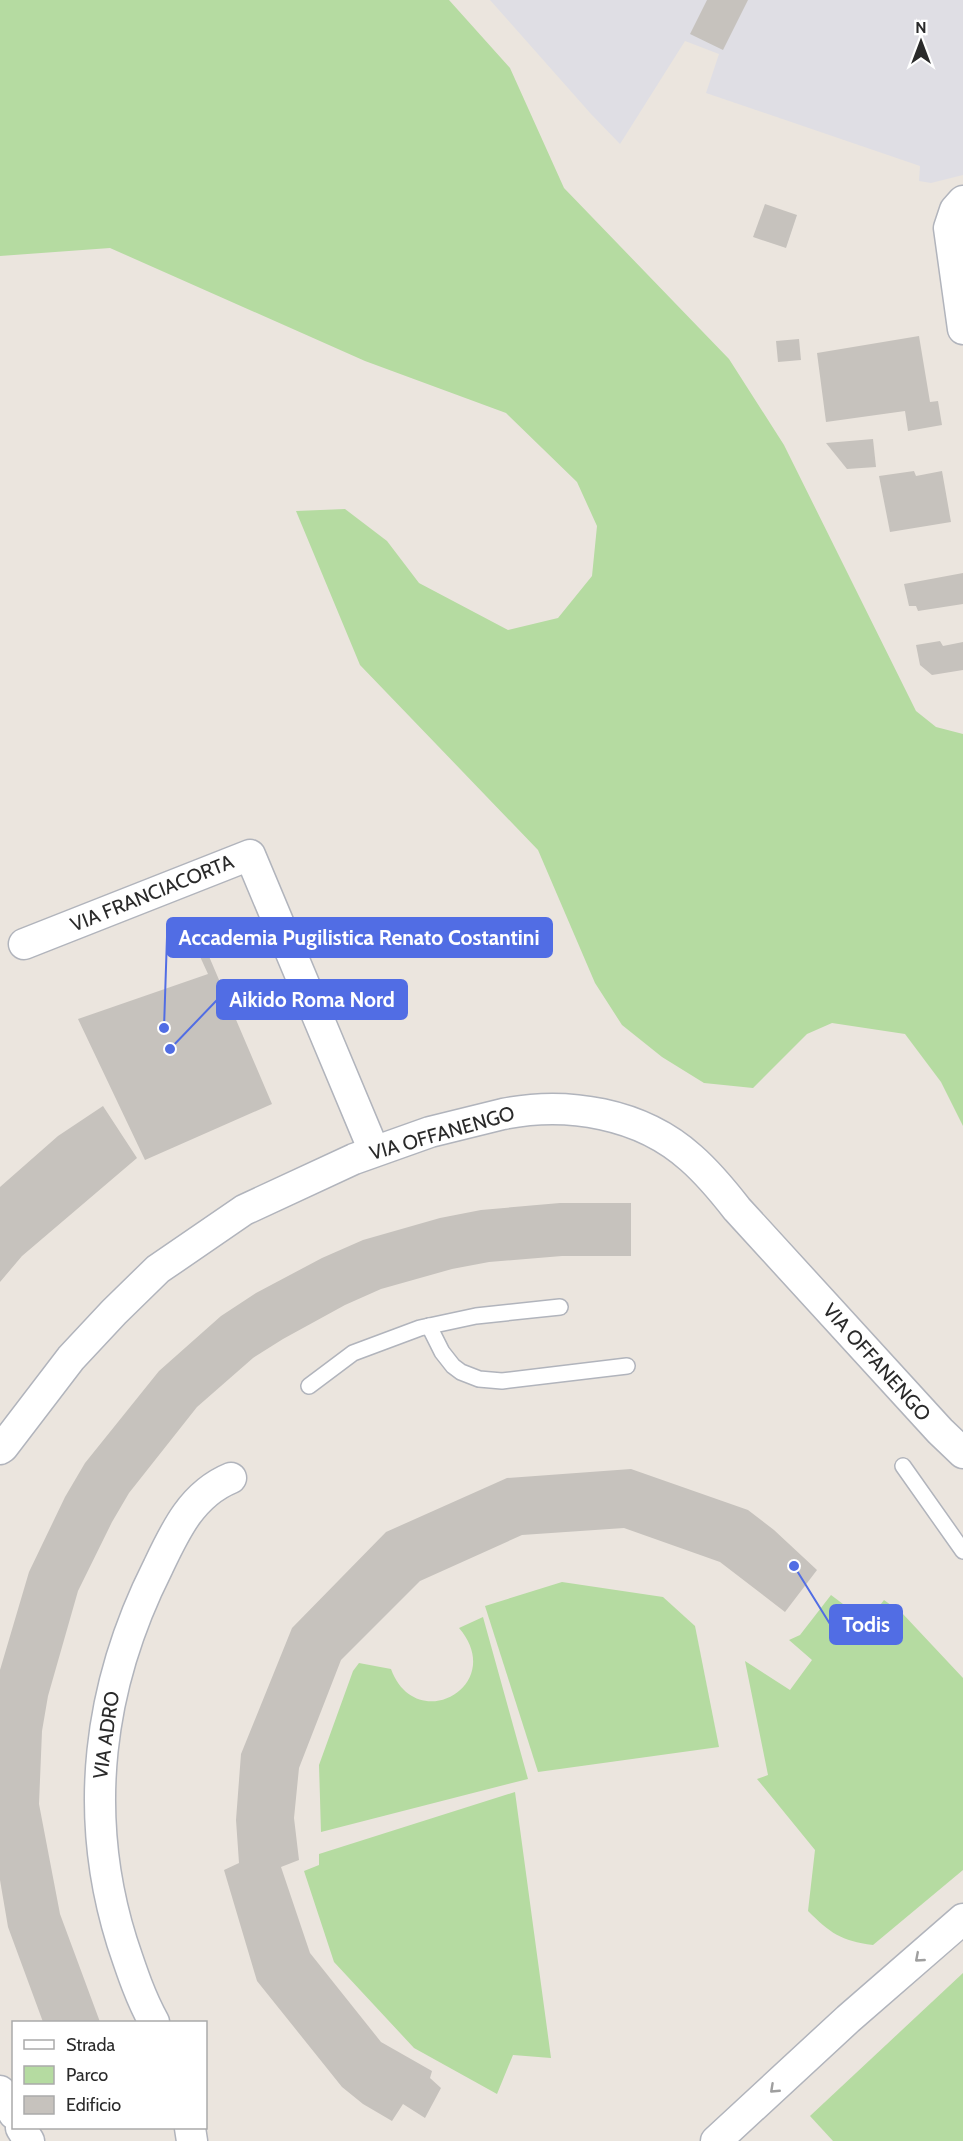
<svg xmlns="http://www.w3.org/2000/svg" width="963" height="2141" viewBox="0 0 963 2141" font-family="Cabin,sans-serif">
<rect width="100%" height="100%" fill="#ebe5de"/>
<polygon fill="#dfdee4" points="490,0 963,0 963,175 931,183 919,181 920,166 706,93 719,54 685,41 620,144 591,114"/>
<g fill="#b5dba1">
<polygon points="0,0 449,0 510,68 564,188 729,359 784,445 916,711 936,727 963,734 963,1126 941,1082 905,1034 832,1023 807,1034 753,1088 704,1083 662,1057 622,1025 595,983 538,850 360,665 296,511 345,509 387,541 419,583 508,630 558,618 592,576 597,526 577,482 506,413 365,361 110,248 0,256"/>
<polygon points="562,1582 663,1597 695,1626 719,1747 538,1772 485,1606"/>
<path d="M831,1595L867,1622L884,1600L902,1613L963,1678V1870L873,1945C841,1941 830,1933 808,1911L815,1850L757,1779L768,1775L745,1661L790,1690L812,1660L789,1640L800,1635Z"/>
<path d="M483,1617L528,1779L321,1832L319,1765L353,1671L359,1663L391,1669C416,1737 508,1685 459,1628Z"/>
<polygon points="515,1792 551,2058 513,2055 497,2094 414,2048 334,1962 304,1871 319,1865 319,1854"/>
<polygon points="963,1973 963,2141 833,2141 810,2116"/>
</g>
<g fill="#c6c2bd">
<polygon points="707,0 748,0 723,50 690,34"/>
<polygon points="765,204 797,215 786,248 753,237"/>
<polygon points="919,336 930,402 938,401 942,425 908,431 905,411 826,422 817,353"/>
<polygon points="799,339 801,360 778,362 776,341"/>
<polygon points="873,439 876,467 847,469 826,443"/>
<polygon points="914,471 916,476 942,471 951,522 890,532 879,476"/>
<polygon points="963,573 963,604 918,611 916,606 909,606 904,584"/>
<polygon points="940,641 943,646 963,642 963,670 932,675 920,665 916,645"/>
<polygon points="205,947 272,1104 145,1160 78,1019 208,974 197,950"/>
<polygon points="103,1106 137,1158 22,1256 0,1282 0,1187 58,1136"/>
<polygon points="560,1203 631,1203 631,1256 562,1256 489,1262 452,1269 381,1289 345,1305 283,1339 253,1358 197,1407 129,1493 112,1522 78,1591 48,1696 42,1731 39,1804 60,1914 100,2022 43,2022 8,1927 0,1880 0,1670 29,1572 65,1497 85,1463 159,1371 221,1316 256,1293 322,1258 363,1240 440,1218 481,1210"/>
<polygon points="631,1469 748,1510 774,1530 817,1570 785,1612 720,1562 624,1528 522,1535 420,1581 341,1660 299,1768 294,1818 299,1860 281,1867 310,1953 381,2042 432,2071 430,2078 441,2088 425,2118 403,2104 392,2121 363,2104 342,2087 257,1981 224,1870 239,1863 236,1820 241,1754 292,1628 386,1532 507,1478"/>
</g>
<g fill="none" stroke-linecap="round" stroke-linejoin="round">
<defs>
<g id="service">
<polyline points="429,1326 442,1352 453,1366 461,1372 479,1379 502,1381 627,1366"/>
<polyline points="309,1386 353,1353 420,1328 476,1316 560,1307"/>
<polyline points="903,1466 963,1551"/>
</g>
<g id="minor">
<polyline points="963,201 955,210 949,228 963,329"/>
<polyline points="24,944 250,855 374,1151"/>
<path d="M0,1449L3,1447L71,1358L114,1312L158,1269L244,1210L354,1159L430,1132L503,1114C567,1101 641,1113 691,1158C708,1173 723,1191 737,1209L940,1431L963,1453"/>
<path d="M154,2022C140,1997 131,1969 122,1942C82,1814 98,1686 158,1567C175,1531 192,1494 231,1478"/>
<polyline points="0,2091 14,2114"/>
<polyline points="21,2128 29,2141"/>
<polyline points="190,2128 192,2141"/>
<polyline points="716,2141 848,2019 963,1919"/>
</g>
</defs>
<use href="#service" stroke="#b1b4bc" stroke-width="18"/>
<use href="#minor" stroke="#b1b4bc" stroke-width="33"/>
<use href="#service" stroke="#fff" stroke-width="15"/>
<use href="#minor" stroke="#fff" stroke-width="30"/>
</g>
<defs><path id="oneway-chevron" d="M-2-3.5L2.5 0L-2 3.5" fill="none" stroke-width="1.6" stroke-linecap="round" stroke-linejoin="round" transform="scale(1.5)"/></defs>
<g stroke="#9f9f9f">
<use href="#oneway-chevron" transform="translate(919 1958) rotate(139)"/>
<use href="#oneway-chevron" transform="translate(774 2089) rotate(137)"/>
</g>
<g text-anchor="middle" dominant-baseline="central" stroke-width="6" stroke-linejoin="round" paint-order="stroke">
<g font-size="20" fill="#2a2a2a" stroke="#fff">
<text transform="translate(152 893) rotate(-22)">VIA FRANCIACORTA</text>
<text transform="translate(442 1133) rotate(-16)">VIA OFFANENGO</text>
<text transform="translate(877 1362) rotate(48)">VIA OFFANENGO</text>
<text transform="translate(106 1735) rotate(-82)">VIA ADRO</text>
</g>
</g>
<path fill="none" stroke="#516de4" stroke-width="2" d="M164 1028L167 937M170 1049L217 1000M794 1566L830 1624"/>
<g fill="#516de4" stroke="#fff" stroke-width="2">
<circle cx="164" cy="1028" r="6"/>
<circle cx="170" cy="1049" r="6"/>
<circle cx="794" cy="1566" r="6"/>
</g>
<g fill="#516de4" stroke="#516de4" stroke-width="2">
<rect x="167" y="918" width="385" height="39" rx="6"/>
<rect x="217" y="980" width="190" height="39" rx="6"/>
<rect x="830" y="1605" width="72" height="39" rx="6"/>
</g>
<g font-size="21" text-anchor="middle" font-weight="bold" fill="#fff">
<text x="359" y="945">Accademia Pugilistica Renato Costantini</text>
<text x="312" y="1007">Aikido Roma Nord</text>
<text x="866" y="1632">Todis</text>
</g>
<rect x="12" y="2021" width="195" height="108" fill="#ffffff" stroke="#aaaaaa" stroke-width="1.5"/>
<rect x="24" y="2040" width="30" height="9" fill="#ffffff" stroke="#aaaaaa" stroke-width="1.5"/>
<text x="66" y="2051" font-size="18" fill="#2a2a2a">Strada</text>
<rect x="24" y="2066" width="30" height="18" fill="#b5dba1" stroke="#aaaaaa" stroke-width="1.5"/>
<text x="66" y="2081" font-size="18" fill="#2a2a2a">Parco</text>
<rect x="24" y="2096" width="30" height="18" fill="#c6c2bd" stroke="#aaaaaa" stroke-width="1.5"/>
<text x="66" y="2111" font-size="18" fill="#2a2a2a">Edificio</text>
<g transform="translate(921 42)" stroke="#ffffff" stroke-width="4.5" paint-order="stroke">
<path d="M0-4.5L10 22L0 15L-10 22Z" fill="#2a2a2a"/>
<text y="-9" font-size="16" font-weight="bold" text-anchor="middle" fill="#2a2a2a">N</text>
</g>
</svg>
